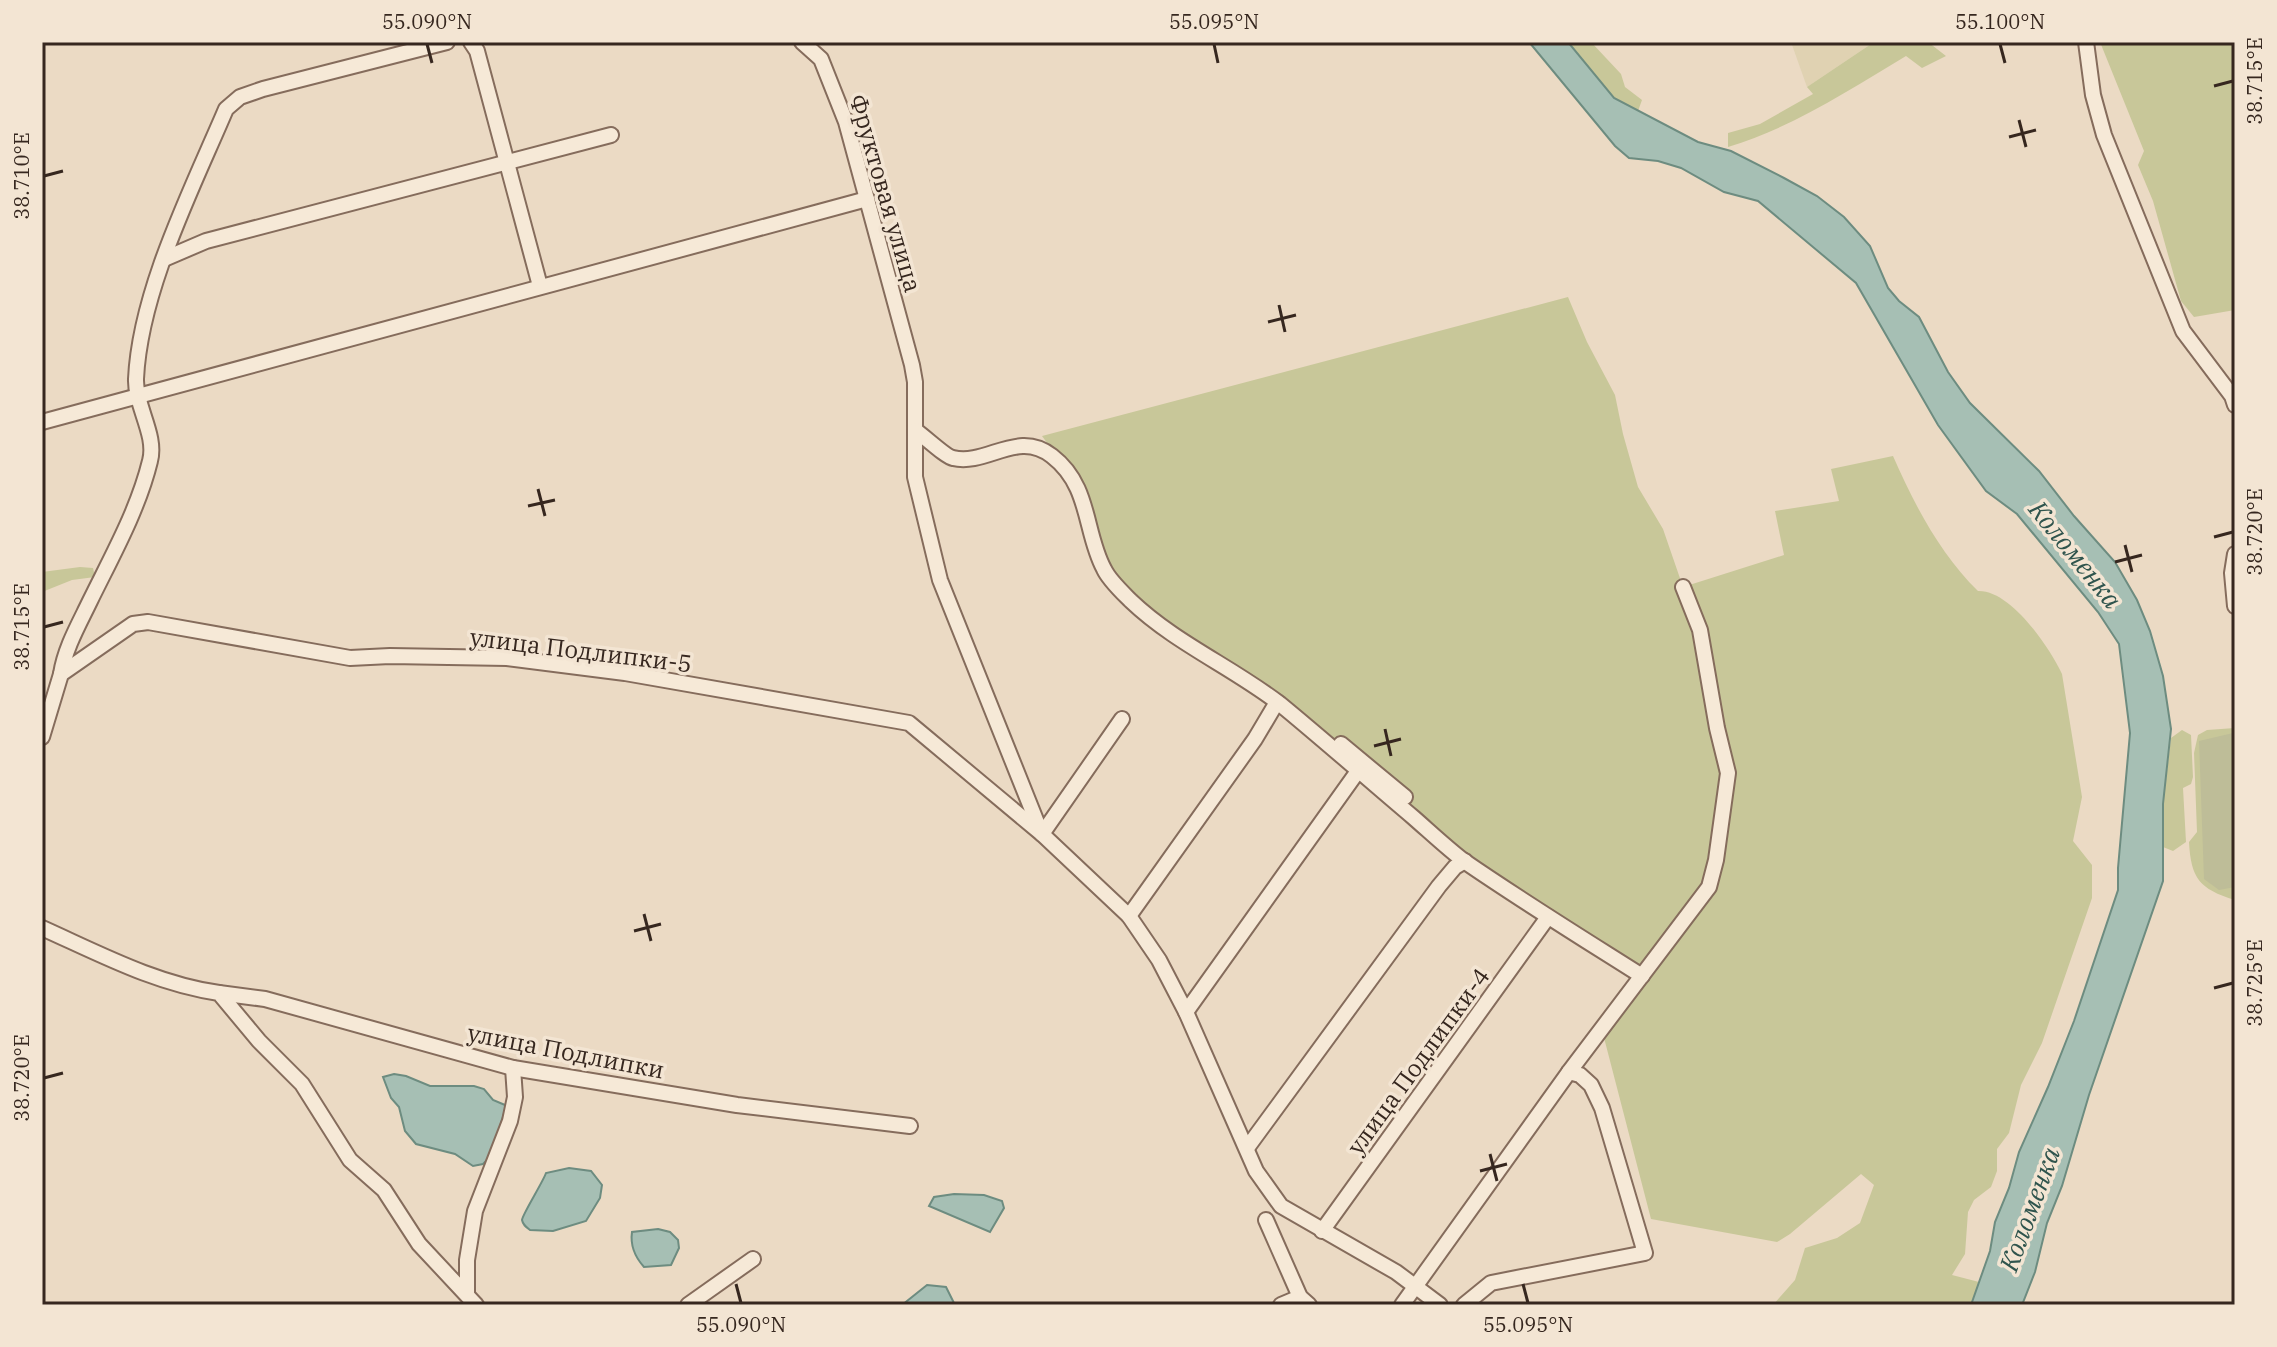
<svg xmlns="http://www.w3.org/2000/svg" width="2277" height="1347" viewBox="0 0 2277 1347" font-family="'IBM Plex Serif',serif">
<rect width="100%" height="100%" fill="#ebdac4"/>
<polygon fill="#e0d2b2" points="1791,42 1874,42 1807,87"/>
<g fill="#c8c799">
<polygon points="1568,42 1591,42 1621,74 1625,87 1642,100 1638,111 1614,98"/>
<path d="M1874,42H1928L1946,56L1922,68L1906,56C1849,90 1792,128 1728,147V133L1760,124L1813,94L1807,87Z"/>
<polygon points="2100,42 2235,42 2235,310 2194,317 2181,301 2153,201 2138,165 2144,151"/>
<path d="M1568,297L1587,342L1615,395L1623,434L1638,487L1663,529L1683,587L1784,555L1775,511L1839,501L1831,469L1893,456C1914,504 1940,554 1978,591C2011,590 2049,647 2062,674L2082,797L2073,841L2092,865V898L2042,1043L2021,1085L2009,1133L1997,1149V1171L1991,1187L1974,1200L1968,1212L1965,1254L1952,1275L1979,1282L1971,1305H1773L1795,1280L1805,1248L1837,1238L1860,1223L1874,1185L1861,1174L1790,1234L1777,1242L1651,1219L1602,1030L1642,976L1503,887L1277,702L1173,635L1105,565L1067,470L1042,436Z"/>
<polygon points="80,567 93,568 95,577 72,580 42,592 42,572"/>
<path d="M2235,728V900C2199,889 2191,878 2189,842L2197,832L2194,753L2198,735L2207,730Z"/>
<polygon points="2182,730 2191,735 2193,777 2191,784 2183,788 2186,842 2173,851 2163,847 2163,804 2171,738"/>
</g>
<polygon fill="#bebd98" points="2233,733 2235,887 2219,890 2204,879 2199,741"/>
<g fill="#a6bfb4" stroke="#6d8c80" stroke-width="2">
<polygon points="1529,42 1568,42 1614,98 1698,142 1731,151 1784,178 1817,196 1844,217 1870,246 1888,288 1899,301 1919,317 1948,372 1970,403 2039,471 2074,516 2115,562 2137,600 2150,631 2163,676 2171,729 2163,804 2163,881 2089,1095 2062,1186 2047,1223 2035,1272 2022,1305 1971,1305 1990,1251 1995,1222 2009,1188 2019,1152 2048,1087 2074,1021 2118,890 2118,868 2130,733 2119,644 2098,612 2017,514 1986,491 1938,425 1856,283 1758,201 1724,192 1681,168 1658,161 1629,158 1615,146"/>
<polygon points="394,1074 406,1076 430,1086 474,1086 484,1089 493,1100 505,1105 505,1110 491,1156 483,1164 473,1166 455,1154 416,1144 405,1131 399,1107 391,1098 383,1077"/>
<path d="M569,1168L591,1171L602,1185L600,1198L586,1221L553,1231L530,1230C526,1227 523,1225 522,1220C522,1215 543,1182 546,1173Z"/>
<polygon points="954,1194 984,1195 1002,1201 1004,1208 990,1232 929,1206 934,1197"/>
<path d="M658,1229L670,1232L678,1240L679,1248L671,1265L644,1267C635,1257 630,1246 632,1232Z"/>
<polygon points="927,1285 946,1287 955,1305 902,1305"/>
</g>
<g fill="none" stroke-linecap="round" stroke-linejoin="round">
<defs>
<g id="minor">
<polyline points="471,42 477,51 540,286"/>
<polyline points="802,42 821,59 846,122 912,365 915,382 915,477 940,580 1040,830"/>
<polyline points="2086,42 2093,95 2104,135 2183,331 2232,396 2235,405"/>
<polyline points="164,259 206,241 611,135"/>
<polyline points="42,422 867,199"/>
<path d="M915,430C924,436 946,457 953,458C987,466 1018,429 1052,456C1091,486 1084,532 1104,569C1109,580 1122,592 1131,601C1175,643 1232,667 1280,704C1325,741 1369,780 1414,818C1430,832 1447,848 1464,861C1522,901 1582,938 1642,976"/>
<polyline points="2235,554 2232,573 2235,606"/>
<path d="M61,674C65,648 79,624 90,601C112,556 138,510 150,461C157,435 135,406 136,379C140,291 192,189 226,109L240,97L263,89L447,42"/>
<polyline points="42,737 61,674 133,624 148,622 350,658 390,656 507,658 625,673 909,723 1042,834 1129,916 1159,960 1186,1012 1256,1171 1281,1206 1396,1272 1440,1305"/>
<polyline points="1341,744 1405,797"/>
<polyline points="1042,834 1122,719"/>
<polyline points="1129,916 1255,739 1277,702"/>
<path d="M42,928C100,954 156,984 219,993L259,1041L302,1084L350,1160L384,1190L419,1244L476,1305"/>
<polyline points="219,993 265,999 513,1068 737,1105 910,1126"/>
<polyline points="1186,1012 1358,771"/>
<polyline points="1247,1148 1439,886 1455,867 1465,861"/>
<polyline points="1266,1220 1300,1297 1309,1305"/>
<polyline points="1322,1231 1548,917"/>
<polyline points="467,1293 467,1260 475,1211 510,1121 515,1097 513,1068"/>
<polyline points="688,1305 753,1259"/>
<polyline points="1281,1305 1300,1297"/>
<polyline points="1402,1305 1569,1072 1709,887 1716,860 1728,773 1717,728 1700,630 1683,587"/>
<polyline points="1464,1305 1491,1283 1645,1253 1602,1108 1591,1085 1580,1075 1569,1072"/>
</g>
</defs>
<use href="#minor" stroke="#856c5c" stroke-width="18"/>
<use href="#minor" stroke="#f6e9d7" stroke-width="14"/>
</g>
<path fill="none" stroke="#36271f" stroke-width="3" d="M427,44L432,63M1214,44L1218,63M2000,44L2005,63M2214,86L2233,81M2019,120L2026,147M2009,137L2036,130M44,176L63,171M1279,305L1285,332M1268,322L1296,315M538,489L545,516M528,506L555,500M2214,537L2233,532M2125,545L2132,572M2115,562L2142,555M44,627L63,622M1385,729L1391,756M1374,746L1401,739M644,914L651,941M634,931L661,924M2214,988L2233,983M44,1078L63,1073M1490,1154L1497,1181M1480,1171L1507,1164M736,1284L741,1303M1523,1284L1528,1303"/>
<g text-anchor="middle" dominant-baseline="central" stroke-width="7" stroke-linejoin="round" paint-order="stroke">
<g font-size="24" fill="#36271f" stroke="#f3e5d3">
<text transform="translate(886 193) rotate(74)">Фруктовая улица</text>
<text transform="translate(581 650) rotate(7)">улица Подлипки-5</text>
<text transform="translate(566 1051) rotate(11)">улица Подлипки</text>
<text transform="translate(1418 1061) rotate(-54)">улица Подлипки-4</text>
</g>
<g font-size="26" font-style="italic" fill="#2f544d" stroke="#f3e5d3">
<text transform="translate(2076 554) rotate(51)">Коломенка</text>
<text transform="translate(2029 1209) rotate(-70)">Коломенка</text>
</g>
</g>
<rect width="2277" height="1347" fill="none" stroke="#f3e5d3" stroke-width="88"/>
<rect x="44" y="44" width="2189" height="1259" fill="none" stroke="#36271f" stroke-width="3"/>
<g font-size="20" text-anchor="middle" fill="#36271f">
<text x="427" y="29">55.090°N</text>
<text x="1214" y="29">55.095°N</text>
<text x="2000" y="29">55.100°N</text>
<text transform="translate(2255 81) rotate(-90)" y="7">38.715°E</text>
<text transform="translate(22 176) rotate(-90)" y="7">38.710°E</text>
<text transform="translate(2255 532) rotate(-90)" y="7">38.720°E</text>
<text transform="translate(22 627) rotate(-90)" y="7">38.715°E</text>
<text transform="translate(2255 983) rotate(-90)" y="7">38.725°E</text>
<text transform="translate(22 1078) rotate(-90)" y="7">38.720°E</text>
<text x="741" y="1332">55.090°N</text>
<text x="1528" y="1332">55.095°N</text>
</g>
</svg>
